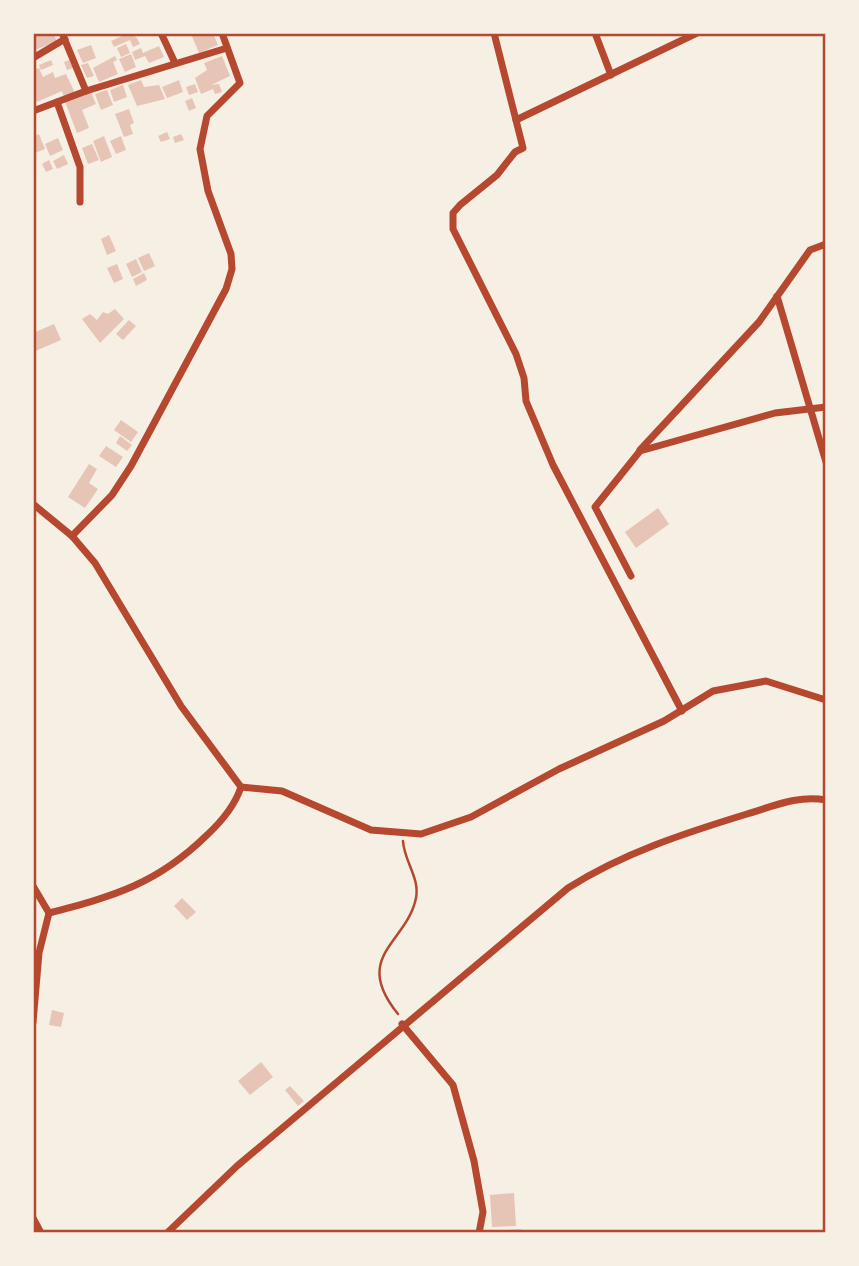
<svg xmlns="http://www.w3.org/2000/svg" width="859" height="1266" viewBox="0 0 859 1266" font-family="Inter,sans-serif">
<rect width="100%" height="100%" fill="#f6efe4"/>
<g fill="#e6c5b7">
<polygon points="49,33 44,37 53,33 57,41 33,51 33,34"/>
<polygon points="129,33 137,38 140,44 133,47 130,40 114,47 111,41"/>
<polygon points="213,33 218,45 199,53 191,34"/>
<polygon points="126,44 130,53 121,57 117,48"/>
<polygon points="91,45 96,58 83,63 77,50"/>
<polygon points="159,46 164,57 149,63 145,56 135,60 132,52 141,48 143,53"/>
<polygon points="131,54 136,67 125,72 119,59"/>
<polygon points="115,56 117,60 113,62 118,74 99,82 93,68"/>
<polygon points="222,56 230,76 211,85 219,84 222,92 215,94 213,89 201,94 195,78 207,70 204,63"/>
<polygon points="51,60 53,65 41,70 39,65"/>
<polygon points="69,60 73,68 67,70 64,62"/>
<polygon points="88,63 94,76 87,78 81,65"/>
<polygon points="39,68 43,77 53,72 55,78 66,74 75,93 64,97 62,91 37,102 33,93 36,80 33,70"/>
<polygon points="141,80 144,87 159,85 165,99 137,106 128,85"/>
<polygon points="179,80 183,92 167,98 162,87"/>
<polygon points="195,84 198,92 189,95 186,87"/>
<polygon points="123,85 127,97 114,102 110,90"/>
<polygon points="107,90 113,105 101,110 95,94"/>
<polygon points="91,92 96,104 82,110 89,128 77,133 65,102"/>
<polygon points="192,98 196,108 189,111 185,101"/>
<polygon points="129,109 134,123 130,125 133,134 124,137 115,114"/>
<polygon points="167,132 170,139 161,142 158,136"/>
<polygon points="39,134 45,149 35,153 33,137"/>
<polygon points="181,134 184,140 175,143 173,137"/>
<polygon points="104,136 112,157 101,162 93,141"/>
<polygon points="121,136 126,150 116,154 110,141"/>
<polygon points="58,138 63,150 50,156 45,144"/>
<polygon points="92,144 99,160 88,164 82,148"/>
<polygon points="64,155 68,164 57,169 53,161"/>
<polygon points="49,160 53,169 46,172 42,164"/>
<polygon points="109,235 116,251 107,255 101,239"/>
<polygon points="149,253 155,266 144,271 138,258"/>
<polygon points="136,259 142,272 132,277 126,264"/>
<polygon points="117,264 123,279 114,283 107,268"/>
<polygon points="144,273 147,280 136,286 133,279"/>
<polygon points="115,309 124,319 100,343 82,319 90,314 97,320 103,312 108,314"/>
<polygon points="129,320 136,326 123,340 116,334"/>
<polygon points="54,324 61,340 33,352 33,333"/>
<polygon points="121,420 138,432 131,442 114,430"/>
<polygon points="120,436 132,445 127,451 116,443"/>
<polygon points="106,446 123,457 116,467 99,456"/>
<polygon points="89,464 97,469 89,483 98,489 85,508 68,497"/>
<polygon points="658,508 669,524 636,548 625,532"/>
<polygon points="182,898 196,912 187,920 174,906"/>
<polygon points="52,1010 64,1013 61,1027 49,1025"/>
<polygon points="261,1062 273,1077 250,1095 238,1081"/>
<polygon points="290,1086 304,1101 298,1106 285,1090"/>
<polygon points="514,1193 516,1226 492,1227 490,1195"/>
<polygon points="521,1229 521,1233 495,1233 495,1231"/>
</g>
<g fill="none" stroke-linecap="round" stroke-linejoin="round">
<path stroke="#b5482f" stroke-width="2.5" d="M398,1014C351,956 407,943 416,898C420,878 404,861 403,841"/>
<g stroke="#b5482f" stroke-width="7">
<polyline points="62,33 86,91"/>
<polyline points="161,33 175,63"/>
<polyline points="494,33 523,148 515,152 497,175 460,205 453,213 453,229 516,354 524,378 526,401 553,465 682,711"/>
<polyline points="595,33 611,75"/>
<polyline points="33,58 65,39"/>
<polyline points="57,102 80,167 80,202"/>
<polyline points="33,111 86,91 227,48"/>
<polyline points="516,120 697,33"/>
<polyline points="777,296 826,462"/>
<polyline points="640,450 759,322 810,250 826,244"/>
<path d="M33,504L72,536L95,563L181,706L241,787C235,805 221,822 207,835C157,884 114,896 49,913"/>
<polyline points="72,536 112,495 131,466 226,289 232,269 231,254 208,191 200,149 207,116 240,83 222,33"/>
<polyline points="631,576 595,507 640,451 775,413 826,407"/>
<polyline points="241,787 282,791 371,830 421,834 471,817 559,769 664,721 713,691 766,681 826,700"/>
<polyline points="33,886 49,913 39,953 33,1022"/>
<polyline points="402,1024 453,1085 474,1161 483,1212 479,1233"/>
<polyline points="33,1218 41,1233"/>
<path d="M167,1233L237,1166L568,888C623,853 685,833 747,814C774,806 798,795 826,800"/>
</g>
</g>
<rect width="859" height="1266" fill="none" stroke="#f6efe4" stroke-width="70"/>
<rect x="35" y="35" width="789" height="1196" fill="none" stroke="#b5482f" stroke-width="2.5"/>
</svg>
